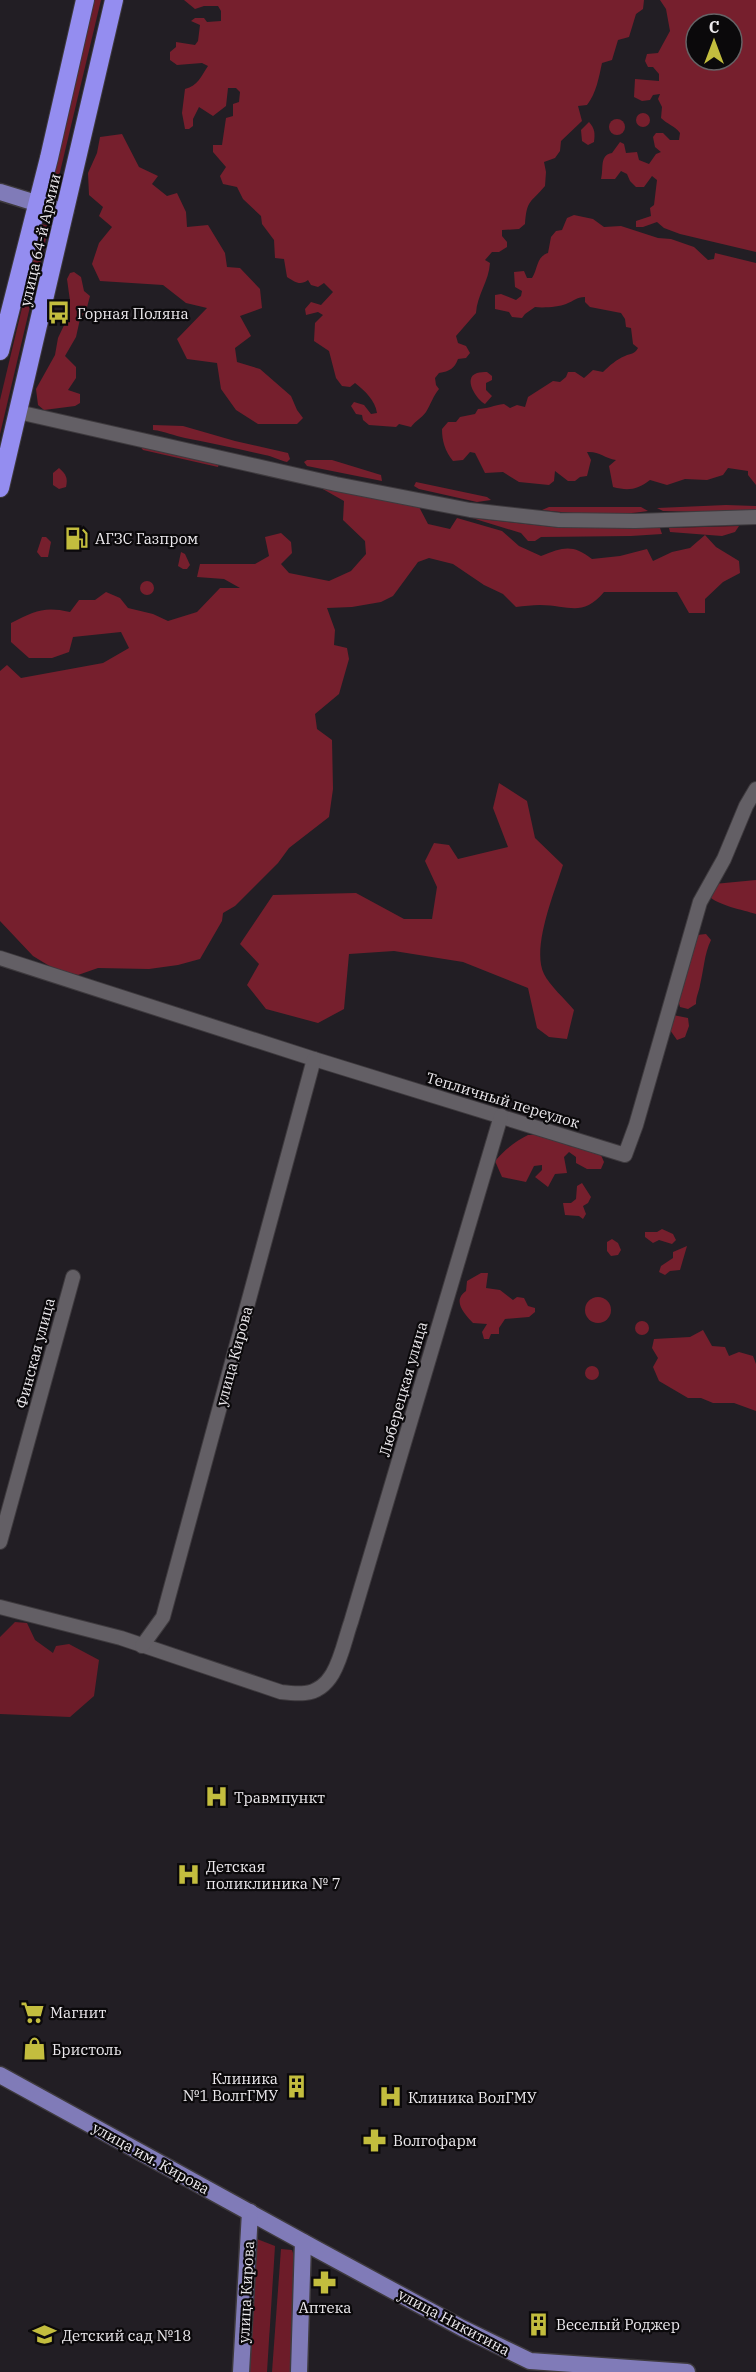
<svg xmlns="http://www.w3.org/2000/svg" width="756" height="2372" viewBox="0 0 756 2372" font-family="'IBM Plex Serif',serif">
<rect width="100%" height="100%" fill="#221e24"/>
<g fill="#6d1c29">
<polygon points="94,0 101,0 55,193 48,199 48,194"/>
<polygon points="42,224 49,226 0,434 0,400"/>
<polygon points="15,1622 27,1623 35,1640 53,1653 56,1646 69,1644 99,1660 94,1696 70,1717 0,1714 0,1637"/>
<polygon points="257,2239 275,2246 267,2372 246,2372"/>
<polygon points="281,2249 292,2250 295,2259 292,2372 272,2372"/>
</g>
<g fill="#761f2d" fill-rule="evenodd">
<path d="M184,0H644L643,9L636,14L629,37L618,40L612,60L602,63C599,77 596,94 587,105L578,106L582,121L561,141L560,151L555,158L544,162L546,172L545,186C530,204 527,199 525,224L519,229L502,230V236L507,242V247L499,252H492L485,260L490,263C489,281 477,295 476,313L456,336L458,343L466,346L470,353L466,358L458,359C454,369 450,371 439,373L435,378L436,385L439,389C433,396 431,404 426,412C422,418 415,421 411,427L399,424L396,427L369,425L363,420L362,415L356,414L351,406L354,402L364,405L371,414L377,413C375,400 365,391 355,383L350,387L342,386L336,378L329,351L314,341L315,323L323,315L318,312L306,315L305,309L311,302L321,305L333,292L324,283L318,287L311,285L308,280C300,286 295,282 287,277L284,259L275,258L274,240L262,224L261,216L243,199L237,187L223,184L220,176L226,167L213,152V145H222L226,118L233,116V104L239,102L240,92L236,88H228L226,106L213,116L199,107L193,119V126L189,129H185L182,113L185,89C198,86 201,76 208,66L202,63L177,65L170,60V52L176,47V42L195,45L198,41L200,25L191,21L195,18H204L207,22L221,21V11L218,6H204L195,9Z"/>
<path d="M660,0H756V252L680,234L664,228L657,222L643,227H636V221L651,216L650,208L654,205L657,180L652,176L644,187H636L630,181L627,174L621,171L615,179H601C604,169 599,155 612,153L620,142L624,144L626,153L637,152L639,160L649,164L656,154L661,152L655,147L653,137L656,133H663L670,140H679L680,133C675,126 667,124 661,118L662,107L658,99L660,94L653,95L650,100L642,101L634,97L635,79L659,81V74L653,67H648L645,61L647,54L658,53L670,31L666,9ZM696,24H732V60H696Z"/>
<circle cx="643" cy="120" r="7"/>
<circle cx="617" cy="127" r="8"/>
<path d="M589,122C595,129 595,133 594,142L588,145L582,141L581,130Z"/>
<polygon points="122,134 139,167 158,176 152,184 167,196 177,193 186,212 187,227 208,225 225,253 227,267 240,268 260,289 262,308 240,316 251,336 235,348 237,362 260,369 291,396 297,410 303,418 297,424 258,424 236,410 221,389 217,363 187,359 177,339 207,308 186,303 163,285 100,281 92,264 99,243 112,227 99,216 103,207 89,195 88,173 97,153 100,137"/>
<path d="M574,215L593,219L604,227L621,226L658,238L671,239L694,247L708,260L714,259L715,253L756,263V485L748,475V471L728,468L723,475L707,480L685,479L667,485L650,480C637,490 628,491 613,487L609,466L616,460C604,458 599,451 587,452L591,460L587,476L580,477L575,481H568L555,471L554,481L549,485L519,482L503,472L485,473L475,453L470,452L463,460L453,461C445,451 442,441 442,429L448,422H456L460,417L475,414L478,409C487,409 494,405 504,404L510,408L517,405L525,407L528,397L553,381L560,382L566,377L568,372H575L584,378L593,370L603,372C609,366 617,359 625,356C631,353 634,355 638,348L633,344L631,328L626,327L625,319L621,313L590,307L585,302V297C576,297 574,301 566,304C559,307 543,308 535,307L525,314L522,318L512,317L509,312L495,309V295L501,294L516,300L521,296L522,291L515,287L514,272L524,271L527,278H532C538,269 536,257 548,253L551,237L556,231L562,230L567,218Z"/>
<polygon points="74,272 81,277 84,291 90,296 86,311 80,319 76,337 65,356 76,367 76,378 68,390 80,394 80,403 75,406 44,410 38,405 36,389 55,355 58,338 66,321 67,306 70,301 67,279 70,273"/>
<path d="M487,372L492,376V380L486,383V390L492,396L485,404C477,400 462,378 477,373C480,372 484,372 487,372Z"/>
<path d="M153,425L183,426L235,441L288,453L290,459L287,462C279,460 272,456 265,455C239,449 212,443 185,438C174,436 165,431 153,430Z"/>
<polygon points="139,445 219,463 218,467 143,450"/>
<polygon points="307,460 332,460 381,475 382,481 307,466 304,462"/>
<path d="M59,468C66,474 68,478 66,487L59,489L53,485V473Z"/>
<polygon points="416,482 487,497 491,500 477,502 419,489 414,486"/>
<path d="M332,487L418,505L428,524L450,529L457,518L502,531L519,546L541,556C563,547 573,544 592,559L620,556L647,549L653,561L672,552L690,548L705,535L716,547L739,561L740,573L723,582L705,599V613H689L677,592H604C582,618 569,605 540,605C532,605 524,606 516,607L503,594L484,585L453,564L429,558L418,562L393,596L381,602L352,607L327,608L335,630L334,645L347,648L349,659L339,694L315,714L317,729L332,740L333,789L329,817L289,848L278,863L235,906L223,913L222,921L200,959L178,965L149,969L98,968L78,975L56,970L33,956L0,921V671L7,665L21,678L103,663L129,648L121,632L73,637L69,652L52,658H29L11,642V623C35,611 44,606 70,612L79,600H95L106,592L120,598L128,608L153,614L168,621L197,612L220,588H240L224,579L197,577L200,564H255L269,556L265,537L281,533L291,542L292,553L281,564L289,573L329,581L351,571L366,554L365,541L343,520L344,501L321,488Z"/>
<polygon points="726,505 756,506 756,513 663,511 657,508"/>
<path d="M549,507H641L648,511C612,517 578,514 542,510Z"/>
<polygon points="472,518 562,528 660,528 662,534 631,536 541,537 535,541 528,541 521,533"/>
<polygon points="739,526 735,532 722,536 670,532 669,528"/>
<polygon points="42,537 46,537 51,542 48,557 41,557 37,552"/>
<polygon points="181,552 185,554 190,565 187,569 183,569 178,566"/>
<circle cx="147" cy="588" r="7"/>
<path d="M499,783L527,801L535,838L563,865C555,891 531,948 544,974C549,985 566,1000 574,1010L567,1039L549,1037L537,1028L528,988L463,962L394,951L349,954L344,1009L318,1023L266,1009L247,985L259,964L240,944L273,895L356,893L404,919H432L437,887L425,861L434,843L449,845L458,859L508,847L493,808Z"/>
<path d="M756,880V914C743,910 717,905 709,896L714,884Z"/>
<path d="M706,934L711,940C704,955 704,969 700,985C699,992 696,996 696,1004L688,1009L680,1007L678,1000L697,935Z"/>
<polygon points="673,1015 688,1018 689,1026 685,1037 677,1040 670,1030"/>
<path d="M528,1135H538L558,1140L569,1146L590,1150L601,1155L604,1162L601,1169H587L576,1163V1157L569,1152L564,1157L567,1173L555,1174L548,1187L535,1177L542,1170V1165L534,1166L526,1182L502,1177L495,1161C504,1150 516,1141 528,1135Z"/>
<polygon points="582,1183 591,1197 588,1203 583,1206 586,1214 583,1219 579,1216 565,1215 563,1203 571,1203 576,1199 577,1186"/>
<polygon points="662,1229 673,1234 676,1240 672,1244 659,1240 653,1243 645,1237 645,1232 657,1232"/>
<polygon points="612,1239 618,1243 621,1250 618,1255 611,1256 607,1251 607,1242"/>
<polygon points="687,1246 680,1270 670,1271 665,1275 659,1272 661,1266 673,1258 673,1252"/>
<path d="M481,1273H488L486,1288L500,1290L513,1300L517,1297L524,1298L528,1306L535,1308V1312L529,1317L505,1319L499,1328V1334H491L489,1339H484L482,1332L487,1324L473,1323C464,1313 452,1301 466,1291L467,1281Z"/>
<circle cx="598" cy="1310" r="13"/>
<circle cx="642" cy="1328" r="7"/>
<polygon points="703,1330 712,1346 725,1347 729,1356 739,1352 753,1356 756,1364 756,1411 734,1403 713,1403 701,1398 688,1398 659,1381 653,1367 658,1358 652,1348 654,1339 690,1337"/>
<circle cx="592" cy="1373" r="7"/>
</g>
<g fill="none" stroke-linecap="round" stroke-linejoin="round">
<defs>
<g id="minor">
<polyline points="18,412 336,484 470,510 559,520 635,521 756,517"/>
<polyline points="0,958 314,1059 625,1155 636,1125 700,902 724,859 746,806 756,789"/>
<polyline points="0,1542 73,1277"/>
<path d="M0,1607L121,1638L281,1692C289,1693 297,1694 305,1693C337,1690 342,1647 351,1622L501,1116"/>
<polyline points="142,1646 163,1617 314,1059"/>
</g>
<g id="major">
<polyline points="0,192 65,212"/>
<polyline points="0,2075 318,2250 462,2328 530,2361 687,2372"/>
<polyline points="241,2372 250,2212"/>
<polyline points="299,2372 303,2242"/>
</g>
<g id="highway">
<polyline points="0,351 49,158 85,0"/>
<polyline points="0,488 114,0"/>
</g>
</defs>
<use href="#minor" stroke="#3e3a3e" stroke-width="16"/>
<use href="#major" stroke="#3e3a3e" stroke-width="19"/>
<use href="#highway" stroke="#3e3a3e" stroke-width="20"/>
<use href="#minor" stroke="#635f65" stroke-width="14"/>
<use href="#major" stroke="#807bb8" stroke-width="16"/>
<use href="#highway" stroke="#948df0" stroke-width="18"/>
</g>
<defs>
<symbol id="bus-bare" viewBox="-9 -9 18 18"><path d="M-5-6H5V4H4V6H2V4H-2V6H-4V4H-5ZM-3.5-4V0h7V-4ZM-3.5 1.2v1.5H-2V1.2ZM2 1.2v1.5H3.5V1.2Z" fill="#c3bd3e" stroke="#0b090b" stroke-width="2.5" paint-order="stroke"/></symbol>
<symbol id="fuel-bare" viewBox="-9 -9 18 18"><path d="M-5.5-6h7V0h2V4h1.3V-2.5L3-4.5l.8-.8L6-3V5H2.5V1h-1V6h-7ZM-4.2-4.7v3.2H.2V-4.7Z" fill="#c3bd3e" stroke="#0b090b" stroke-width="2.5" paint-order="stroke"/></symbol>
<symbol id="hospital-bare" viewBox="-9 -9 18 18"><path d="M-5-5h3v3.5h4V-5h3V5h-3V1.5h-4V5h-3Z" fill="#c3bd3e" stroke="#0b090b" stroke-width="2.5" paint-order="stroke"/></symbol>
<symbol id="supermarket-bare" viewBox="-9 -9 18 18"><path d="M-6-5.5h2.5l.6 2H6L4.5 2H-2.5L-4.4-4H-6ZM-1.5 3.2a1.3 1.3 0 1 0 .1 0ZM3 3.2a1.3 1.3 0 1 0 .1 0Z" fill="#c3bd3e" stroke="#0b090b" stroke-width="2.5" paint-order="stroke"/></symbol>
<symbol id="shop-bare" viewBox="-9 -9 18 18"><path d="M-5-2.5h2.3a2.7 3.5 0 0 1 5.4 0H5L5.5 6h-11ZM-1.5-2.5h3a1.5 2.3 0 0 0-3 0Z" fill="#c3bd3e" stroke="#0b090b" stroke-width="2.5" paint-order="stroke"/></symbol>
<symbol id="building-bare" viewBox="-9 -9 18 18"><path d="M-4-6H4V6H1V3H-1V6H-4ZM-2.5-4.3h1.7v1.8h-1.7ZM.8-4.3h1.7v1.8H.8ZM-2.5-1h1.7V.8h-1.7ZM.8-1h1.7V.8H.8Z" fill="#c3bd3e" stroke="#0b090b" stroke-width="2.5" paint-order="stroke"/></symbol>
<symbol id="pharmacy-bare" viewBox="-9 -9 18 18"><path d="M-2-6h4v4h4v4h-4v4h-4v-4h-4v-4h4Z" fill="#c3bd3e" stroke="#0b090b" stroke-width="2.5" paint-order="stroke"/></symbol>
<symbol id="school-bare" viewBox="-9 -9 18 18"><path d="M0-5L7-2L0 1L-7-2ZM-4 1L0 2.5L4 1V4Q0 6-4 4Z" fill="#c3bd3e" stroke="#0b090b" stroke-width="2.5" paint-order="stroke"/></symbol>
</defs>
<g fill-rule="evenodd">
<use href="#bus-bare" x="42" y="296" width="33" height="33"/>
<use href="#fuel-bare" x="60" y="522" width="33" height="33"/>
<use href="#hospital-bare" x="200" y="1780" width="33" height="33"/>
<use href="#hospital-bare" x="172" y="1858" width="33" height="33"/>
<use href="#supermarket-bare" x="16" y="1996" width="33" height="33"/>
<use href="#shop-bare" x="18" y="2032" width="33" height="33"/>
<use href="#building-bare" x="280" y="2070" width="33" height="33"/>
<use href="#hospital-bare" x="374" y="2080" width="33" height="33"/>
<use href="#pharmacy-bare" x="358" y="2124" width="33" height="33"/>
<use href="#pharmacy-bare" x="308" y="2266" width="33" height="33"/>
<use href="#building-bare" x="522" y="2308" width="33" height="33"/>
<use href="#school-bare" x="28" y="2318" width="33" height="33"/>
</g>
<g text-anchor="middle" dominant-baseline="central" stroke-width="4.5" stroke-linejoin="round" paint-order="stroke">
<g font-size="15" fill="#edeaee" stroke="#0b090b">
<text transform="translate(40 240) rotate(-77)">улица 64-й Армии</text>
<text transform="translate(503 1100) rotate(17)">Тепличный переулок</text>
<text transform="translate(35 1353) rotate(-75)">Финская улица</text>
<text transform="translate(234 1356) rotate(-75)">улица Кирова</text>
<text transform="translate(403 1389) rotate(-74)">Люберецкая улица</text>
<text transform="translate(151 2158) rotate(29)">улица им. Кирова</text>
<text transform="translate(246 2292) rotate(-87)">улица Кирова</text>
<text transform="translate(454 2322) rotate(28)">улица Никитина</text>
</g>
<g font-size="15" fill="#edeaee" stroke="#0b090b" text-anchor="start">
<text x="77" y="313">Горная Поляна</text>
<text x="95" y="538">АГЗС Газпром</text>
<text x="234" y="1797">Травмпункт</text>
<text x="206" y="1866">Детская<tspan x="206" dy="17">поликлиника № 7</tspan></text>
<text x="50" y="2012">Магнит</text>
<text x="52" y="2049">Бристоль</text>
<text x="278" y="2078" text-anchor="end">Клиника<tspan x="278" dy="17">№1 ВолгГМУ</tspan></text>
<text x="408" y="2097">Клиника ВолГМУ</text>
<text x="393" y="2140">Волгофарм</text>
<text x="325" y="2307" text-anchor="middle">Аптека</text>
<text x="556" y="2324">Веселый Роджер</text>
<text x="62" y="2335">Детский сад №18</text>
</g>
</g>
<g transform="translate(714 42)"><circle r="28" fill="#0b090b" stroke="#656366" stroke-width="1.5"/>
<path d="M0-4.5L10 22L0 15L-10 22Z" fill="#c3bd3e"/>
<text y="-9" font-size="16" font-weight="bold" text-anchor="middle" fill="#edeaee">С</text>
</g>
</svg>
